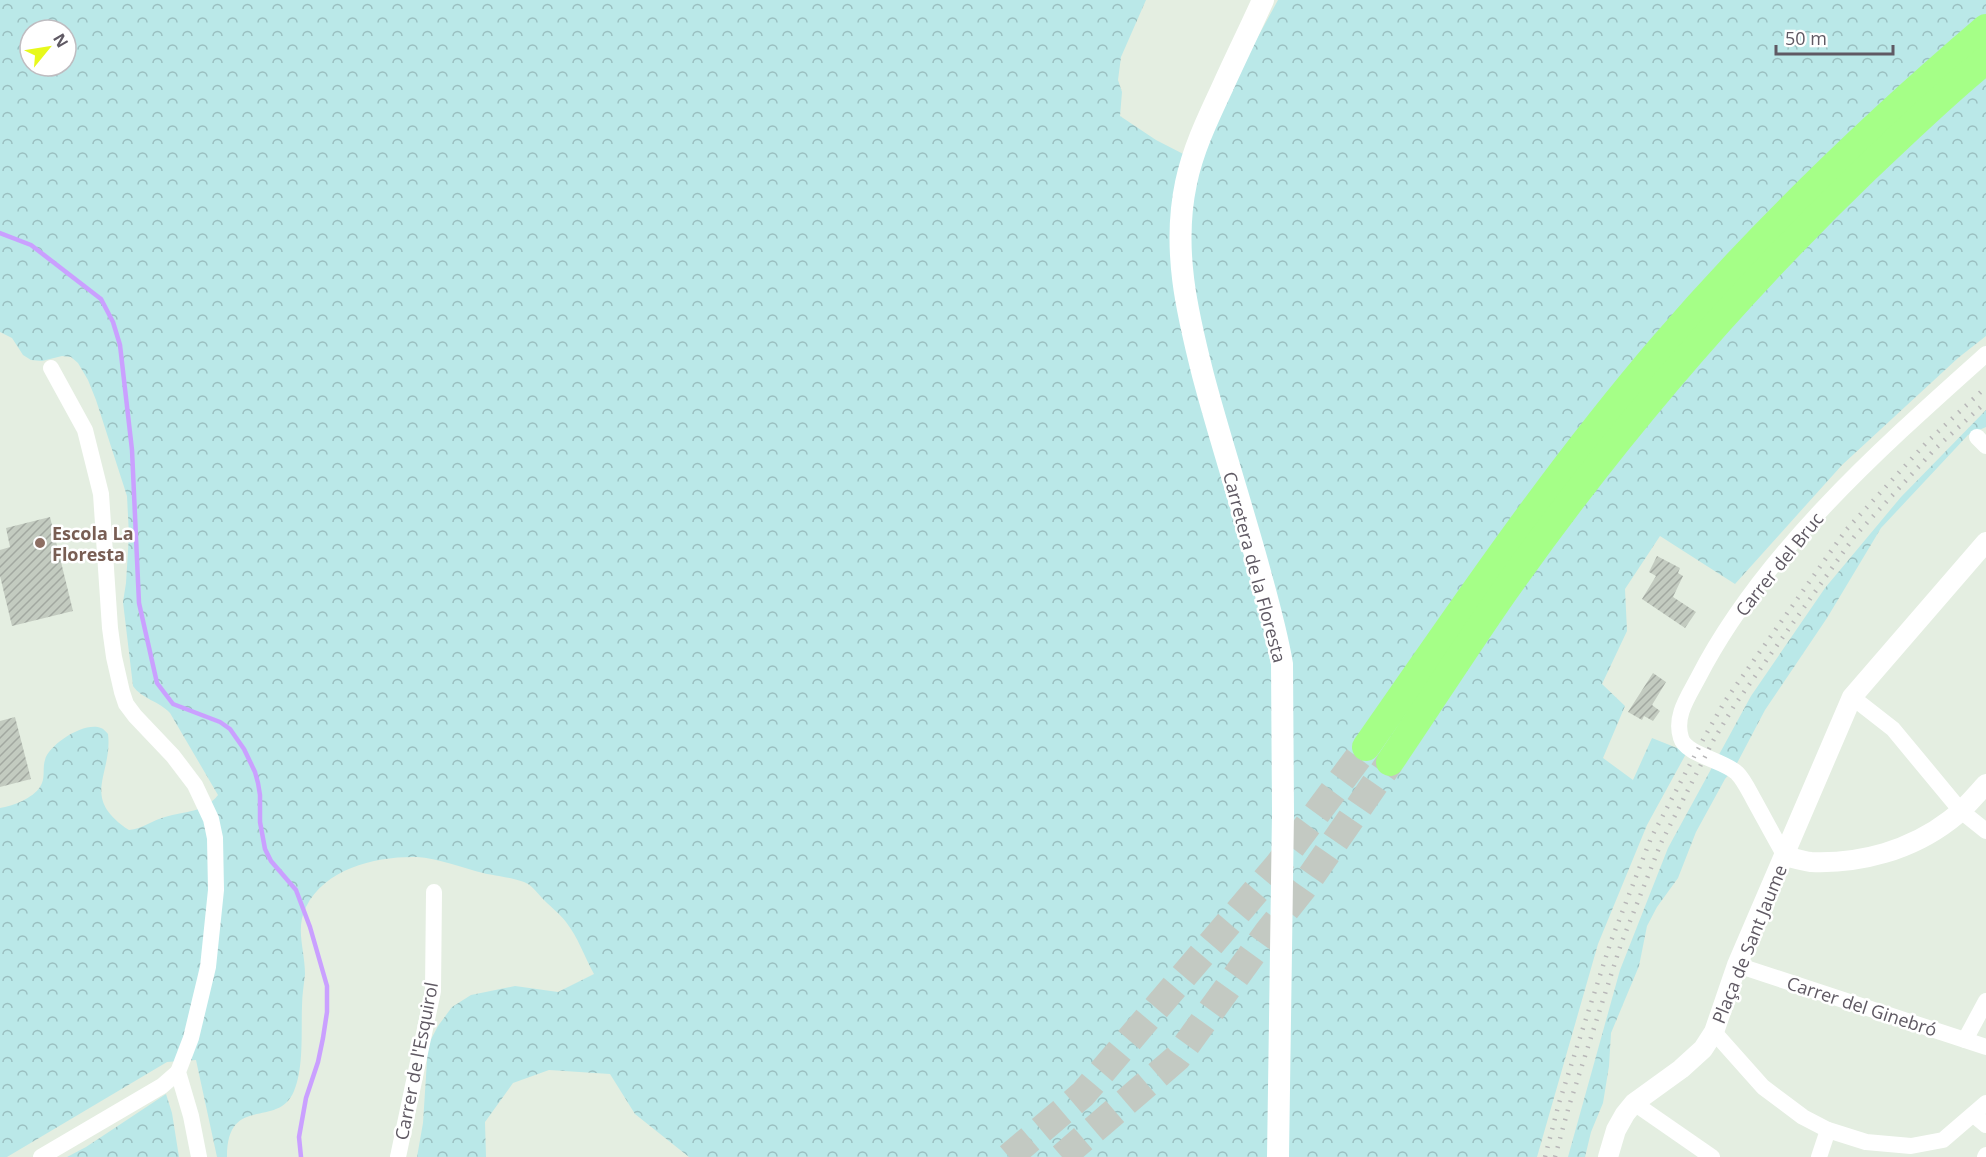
<svg xmlns="http://www.w3.org/2000/svg" width="1986" height="1157" viewBox="0 0 1986 1157" font-family="'Open Sans',sans-serif">
<defs>
<pattern id="forest-crowns" width="20" height="18" patternUnits="userSpaceOnUse" patternTransform="scale(1.5)"><rect width="20" height="18" fill="#bae8e8"/><path d="M2 6a3 3 0 1 1 6 0M12 15a3 3 0 1 1 6 0" fill="none" stroke="#9abfc0"/></pattern>
<pattern id="building-hatch" width="6" height="6" patternUnits="userSpaceOnUse" patternTransform="scale(1.5)"><rect width="6" height="6" fill="#c3cbc0"/><path d="M-1 1l2-2M0 6l6-6M5 7l2-2" fill="none" stroke="#a2a8a0"/></pattern>
</defs>
<rect width="100%" height="100%" fill="#e4eee1"/>
<g fill="url(#forest-crowns)" fill-rule="evenodd">
<path d="M0,0H1146L1121,57L1118,80L1122,92L1120,116L1156,140L1195,160L1236,77L1278,0H1986V336L1958,358L1842,465L1735,584L1660,536L1625,589L1627,631L1602,684L1625,706L1603,758L1633,780L1652,738L1687,752L1647,825L1598,944L1537,1157H689L635,1114L610,1074L549,1070L513,1083L485,1122L486,1157H417L423,1123L428,1045L438,1026L452,1007L471,995L515,986L558,992L594,974C585,958 578,937 566,922C560,914 551,907 544,900C539,895 533,887 528,884C518,878 495,876 483,873C463,868 437,858 417,857C377,856 325,868 306,907C295,929 305,950 305,974C304,984 302,995 302,1006C301,1031 304,1068 294,1091C278,1130 227,1093 227,1157H217L196,1060L167,1062L7,1157H0V808C13,806 33,798 40,787C46,778 42,769 45,760C49,744 85,721 101,728C104,729 106,732 108,734C113,775 79,797 129,830C143,829 152,820 165,817C185,811 204,813 218,795L170,713C159,701 142,699 133,686L123,602L126,583L129,535L127,496L96,400L88,380L78,363L71,357L62,356L42,361L31,360L23,355L12,338L0,332ZM30,30H66V66H30Z"/>
<polygon points="1986,410 1986,427 1968,435 1881,528 1827,618 1765,710 1735,767 1725,779 1696,832 1678,878 1657,907 1647,926 1639,966 1611,1033 1609,1066 1603,1103 1591,1132 1585,1157 1568,1157 1620,970 1668,848 1751,696 1825,588 1901,497"/>
<polygon points="166,1094 172,1113 179,1157 67,1157 86,1147"/>
</g>
<g fill="none" stroke-linecap="round" stroke-linejoin="round">
<polyline stroke="#caa0ff" stroke-width="4.5" points="0,233 31,245 101,299 113,322 120,345 132,450 139,603 157,683 173,704 220,722 230,729 244,749 255,772 258,783 260,795 260,822 265,849 271,861 296,890 310,927 327,986 327,1012 323,1038 318,1062 306,1098 299,1137 301,1157"/>
</g>
<g fill="url(#building-hatch)">
<polygon points="50,517 73,611 12,626 0,576 0,550 10,547 6,528"/>
<polygon points="1657,556 1680,568 1678,573 1683,576 1673,597 1696,612 1685,628 1642,599 1656,576 1649,572"/>
<polygon points="1653,673 1666,682 1652,705 1660,711 1653,721 1644,716 1642,720 1628,712"/>
<polygon points="15,717 31,779 0,787 0,721"/>
</g>
<g fill="none" stroke-linecap="round" stroke-linejoin="round">
<g stroke="#c3c9c2" stroke-width="28" stroke-dasharray="28 14" stroke-linecap="butt">
<polyline points="1009,1157 1083,1094 1279,864 1366,747"/>
<polyline points="1062,1157 1177,1058 1268,932 1303,888 1390,762"/>
</g>
<g stroke="#fff" stroke-width="16">
<polyline points="51,368 85,430 101,494 110,628 114,657 122,692 126,704 135,716 173,756 195,785 211,819 215,838 216,890 208,967 191,1038 178,1072 191,1116 199,1157"/>
<polyline points="1977,437 1986,446"/>
<polyline points="1852,697 1893,729 1961,811 1986,831"/>
<path d="M1785,856C1774,837 1764,818 1754,800C1749,791 1744,780 1737,773C1723,760 1686,755 1681,738C1674,716 1688,697 1698,678C1762,553 1882,447 1986,354"/>
<polyline points="1737,965 1986,1047"/>
<polyline points="1714,1032 1763,1087 1803,1117 1828,1130 1866,1142 1911,1146 1943,1140 1986,1103"/>
<polyline points="1965,1040 1986,1001"/>
<polyline points="1634,1103 1712,1157"/>
<polyline points="1974,1115 1986,1125"/>
<polyline points="41,1157 162,1086 178,1072"/>
<polyline points="398,1157 433,991 434,892"/>
<polyline points="1819,1157 1828,1130"/>
<polyline points="1985,1157 1986,1155"/>
</g>
<g stroke="#fff" stroke-width="20">
<path d="M1785,856C1793,858 1803,861 1811,862C1861,864 1911,850 1950,820C1964,810 1975,796 1986,784"/>
<polyline points="1608,1157 1616,1130 1625,1114 1634,1103 1681,1069 1703,1049 1714,1032 1737,965 1852,697 1986,542"/>
</g>
<path stroke="#fff" stroke-width="22" d="M1263,0C1250,29 1236,57 1223,86C1208,118 1193,149 1186,183C1172,249 1187,312 1203,375C1221,443 1243,509 1261,576C1269,605 1277,634 1282,664L1283,813L1278,1157"/>
<g stroke="#a5ff87" stroke-width="28">
<path d="M1366,747C1461,611 1554,473 1662,347C1761,232 1870,127 1986,28"/>
<path d="M1390,762C1428,706 1465,648 1504,592C1611,440 1732,298 1866,169C1905,132 1944,94 1986,60"/>
</g>
<g stroke="#b8b7b8" stroke-width="4.5" stroke-dasharray="1.5 8" stroke-linecap="butt">
<polyline points="1545,1157 1559,1103 1611,941 1651,838 1705,736 1725,701 1846,530 1927,442 1986,387"/>
<polyline points="1555,1157 1569,1106 1621,944 1661,843 1713,741 1734,706 1854,537 1935,449 1986,402"/>
</g>
</g>
<circle fill="#8d6e63" stroke="#fff" stroke-width="2" cx="40" cy="543" r="6"/>
<g text-anchor="middle" dominant-baseline="central" stroke-width="5" stroke-linejoin="round" paint-order="stroke">
<g font-size="18" font-weight="bold" fill="#785e54" stroke="#fff" text-anchor="start">
<text x="52" y="533">Escola La<tspan x="52" dy="21">Floresta</tspan></text>
</g>
<g font-size="18" fill="#5f5963" stroke="#fff">
<text transform="translate(1779 564) rotate(-51)">Carrer del Bruc</text>
<text transform="translate(1255 567) rotate(75)">Carretera de la Floresta</text>
<text transform="translate(1749 944) rotate(-68)">Plaça de Sant Jaume</text>
<text transform="translate(1862 1006) rotate(18)">Carrer del Ginebró</text>
<text transform="translate(416 1061) rotate(-79)">Carrer de l'Esquirol</text>
</g>
</g>
<g transform="translate(48 48) rotate(60)"><circle r="28" fill="#ffffff" stroke="#bfbdc1" stroke-width="1.5"/>
<path d="M0-4.5L10 22L0 15L-10 22Z" fill="#e7f91c"/>
<text y="-9" font-size="16" font-weight="bold" text-anchor="middle" fill="#5f5963">N</text>
</g>
<path d="M1776 45v9h117v-9" fill="none" stroke="#5f5963" stroke-width="3"/>
<text x="1785" y="45" font-size="18" fill="#5f5963" stroke="#ffffff" stroke-width="4.5" paint-order="stroke">50 m</text>
</svg>
